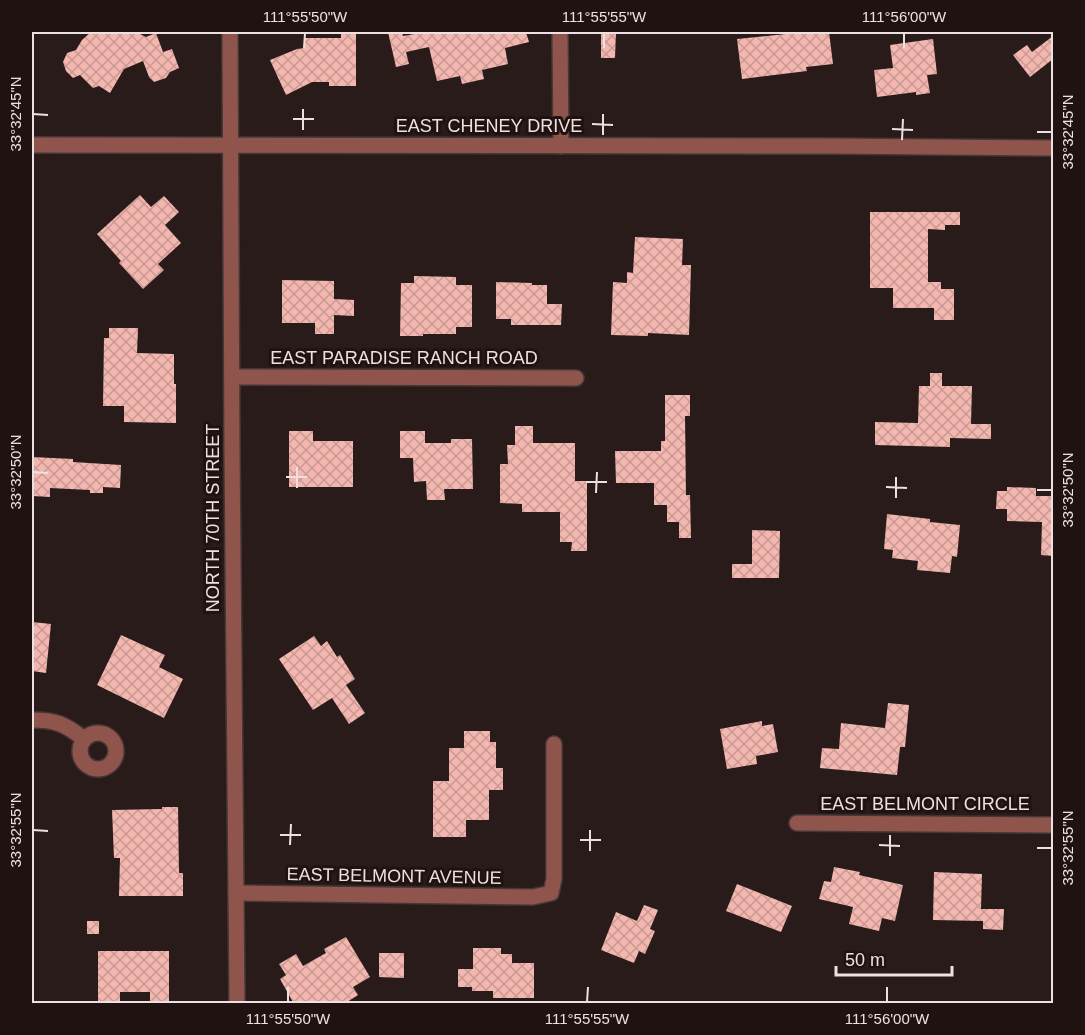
<svg xmlns="http://www.w3.org/2000/svg" width="1085" height="1035" viewBox="0 0 1085 1035" font-family="Helvetica,sans-serif">
<defs>
<pattern id="building-cross-hatch" width="8" height="8" patternUnits="userSpaceOnUse" patternTransform="scale(1.5)"><rect width="8" height="8" fill="#f4b7af"/><path d="M0 0l8 8M0 8l8-8" fill="none" stroke="#c99a94"/></pattern>
</defs>
<rect width="100%" height="100%" fill="#291b19"/>
<g fill="url(#building-cross-hatch)">
<polygon points="91,32 136,32 146,37 156,33 163,52 172,49 179,68 170,72 166,78 154,82 149,77 143,61 124,69 110,93 99,86 93,88 80,75 73,78 66,71 63,62 67,53 76,50 82,40"/>
<polygon points="341,32 356,32 356,86 329,86 329,82 312,82 286,95 270,60 297,49 304,48 304,38 341,38"/>
<polygon points="388,32 402,32 403,36 426,32 526,32 529,42 505,48 508,64 482,70 484,79 462,84 460,76 437,81 429,47 406,52 409,64 396,67"/>
<polygon points="601,32 616,32 615,58 601,58"/>
<polygon points="805,32 829,32 833,64 806,67 807,71 742,79 737,39"/>
<polygon points="1053,36 1053,59 1030,77 1013,55 1027,45 1032,52"/>
<polygon points="933,39 937,74 927,75 930,93 916,95 916,92 877,97 874,70 893,68 890,45"/>
<polygon points="140,195 151,207 164,196 179,212 165,225 181,243 158,264 164,270 143,289 119,263 121,261 97,234"/>
<polygon points="870,212 960,212 960,225 945,225 945,230 928,229 928,282 941,282 941,289 954,289 954,320 934,320 934,308 893,308 893,288 870,288"/>
<polygon points="635,237 683,239 682,265 691,265 689,335 648,333 648,336 611,335 613,282 627,283 627,272 633,273"/>
<polygon points="414,276 456,277 456,285 472,285 472,327 456,327 456,334 423,334 423,336 400,336 401,283 414,283"/>
<polygon points="282,280 334,281 334,299 354,300 354,316 334,315 334,334 315,334 315,323 282,323"/>
<polygon points="496,282 532,283 532,285 547,285 547,304 562,304 561,325 511,325 511,319 496,319"/>
<polygon points="109,328 138,328 137,353 174,354 174,384 176,384 176,423 124,422 124,406 103,406 104,338 109,338"/>
<polygon points="930,373 942,373 942,386 972,386 971,424 991,424 991,439 950,438 950,447 875,445 875,422 918,423 919,386 930,386"/>
<polygon points="665,395 690,395 690,416 685,416 686,495 690,495 691,538 679,538 679,522 667,522 667,505 654,505 654,483 616,483 615,451 661,451 661,441 665,441"/>
<polygon points="515,426 533,426 533,443 575,443 575,481 587,481 587,551 571,551 572,542 560,542 560,512 522,512 522,504 500,503 500,464 508,464 507,445 515,445"/>
<polygon points="289,431 313,431 313,441 353,441 353,487 289,487"/>
<polygon points="400,431 425,431 425,443 451,443 451,439 472,439 473,489 444,489 445,500 427,500 426,481 414,482 413,458 400,458"/>
<polygon points="32,457 73,459 73,462 121,465 120,488 103,487 103,493 90,493 90,490 50,488 50,497 32,496"/>
<polygon points="1007,487 1036,488 1036,496 1053,496 1053,556 1041,555 1042,522 1007,521 1007,509 996,509 997,491 1007,491"/>
<polygon points="887,514 930,519 930,522 960,525 957,557 952,556 950,573 917,570 918,561 892,558 893,550 884,549"/>
<polygon points="752,530 780,531 779,578 732,578 732,564 752,564"/>
<polygon points="32,622 51,624 46,673 32,671"/>
<polygon points="121,635 165,655 159,667 183,679 164,718 97,685"/>
<polygon points="314,636 321,646 327,641 337,657 340,655 355,679 346,685 365,713 349,724 332,698 313,710 279,659"/>
<polygon points="888,703 909,705 905,747 900,747 897,775 820,768 822,748 839,749 841,723 885,728"/>
<polygon points="762,721 762,726 773,724 778,752 756,756 757,764 727,769 720,729"/>
<polygon points="464,731 490,731 490,742 496,742 496,768 503,768 503,790 489,790 489,820 466,820 466,837 433,837 433,781 449,781 449,748 464,748"/>
<polygon points="162,807 178,807 179,873 183,873 183,896 119,896 120,858 114,858 112,810 162,809"/>
<polygon points="834,867 860,872 859,875 903,885 895,921 882,918 879,931 849,924 853,907 819,899 824,881 831,882"/>
<polygon points="934,872 982,874 981,909 1004,909 1003,930 983,929 983,921 933,920"/>
<polygon points="737,884 792,906 781,932 726,911"/>
<polygon points="644,905 658,910 650,929 655,931 645,954 639,951 634,963 601,950 616,912 637,921"/>
<rect x="87" y="921" width="12" height="13"/>
<polygon points="346,937 370,977 353,987 358,995 344,1004 294,1004 280,979 286,975 279,964 296,954 303,966 326,953 324,949"/>
<polygon points="473,948 501,948 501,954 512,954 512,963 534,963 534,998 493,998 493,991 472,991 472,987 458,987 458,969 473,969"/>
<polygon points="98,951 169,951 169,1004 150,1004 150,992 120,992 120,1004 98,1004"/>
<polygon points="379,953 404,953 404,978 379,977"/>
</g>
<g fill="none" stroke-linecap="round" stroke-linejoin="round">
<defs>
<g id="minor">
<polyline points="230,32 232,450 237,1004"/>
<polyline points="560,32 561,146"/>
<polyline points="232,377 576,378"/>
<path d="M32,720C56,720 65,724 84,739"/>
<circle cx="98" cy="751" r="18"/>
<polyline points="797,823 1054,825"/>
<polyline points="236,893 533,897 551,893 554,879 554,744"/>
</g>
<polyline id="tertiary" points="32,145 829,146 1054,148"/>
</defs>
<use href="#minor" stroke="#443735" stroke-width="18"/>
<use href="#tertiary" stroke="#443735" stroke-width="18"/>
<use href="#minor" stroke="#8f544c" stroke-width="15"/>
<use href="#tertiary" stroke="#8f544c" stroke-width="15"/>
</g>
<path fill="none" stroke="#ece1e0" stroke-width="2" d="M304,48L305,33M604,48V33M904,48V33M33,114L48,115M293,119H314M592,124L613,125M892,129L913,130M303,130V109M1037,132H1052M603,135V114M902,140L903,119M33,472L48,473M286,477H307M586,482H607M886,487L907,488M297,488V467M1037,490H1052M596,493L597,472M896,498V477M33,830L48,831M280,835H301M580,840H601M290,845L291,824M879,845L900,846M1037,848H1052M590,851V830M890,856V835M288,1002V987M587,1002L588,987M887,1002V987"/>
<g text-anchor="middle" dominant-baseline="central" stroke-width="6" stroke-linejoin="round" paint-order="stroke">
<g font-size="18" fill="#ece1e0" stroke="#201210">
<text x="489" y="126">EAST CHENEY DRIVE</text>
<text x="404" y="358">EAST PARADISE RANCH ROAD</text>
<text transform="translate(213 518) rotate(-90)">NORTH 70TH STREET</text>
<text x="925" y="804">EAST BELMONT CIRCLE</text>
<text transform="translate(394 876) rotate(1)">EAST BELMONT AVENUE</text>
</g>
</g>
<rect width="1085" height="1035" fill="none" stroke="#201210" stroke-width="66"/>
<path d="M836 966v9h116v-9" fill="none" stroke="#ece1e0" stroke-width="3"/>
<text x="845" y="966" font-size="18" fill="#ece1e0" stroke="#201210" stroke-width="4.5" paint-order="stroke">50 m</text>
<rect x="33" y="33" width="1019" height="969" fill="none" stroke="#ece1e0" stroke-width="2"/>
<g font-size="15" text-anchor="middle" fill="#ece1e0">
<text x="305" y="22">111°55'50"W</text>
<text x="604" y="22">111°55'55"W</text>
<text x="904" y="22">111°56'00"W</text>
<text transform="translate(16 114) rotate(-90)" y="5">33°32'45"N</text>
<text transform="translate(1068 132) rotate(-90)" y="5">33°32'45"N</text>
<text transform="translate(16 472) rotate(-90)" y="5">33°32'50"N</text>
<text transform="translate(1068 490) rotate(-90)" y="5">33°32'50"N</text>
<text transform="translate(16 830) rotate(-90)" y="5">33°32'55"N</text>
<text transform="translate(1068 848) rotate(-90)" y="5">33°32'55"N</text>
<text x="288" y="1024">111°55'50"W</text>
<text x="587" y="1024">111°55'55"W</text>
<text x="887" y="1024">111°56'00"W</text>
</g>
</svg>
